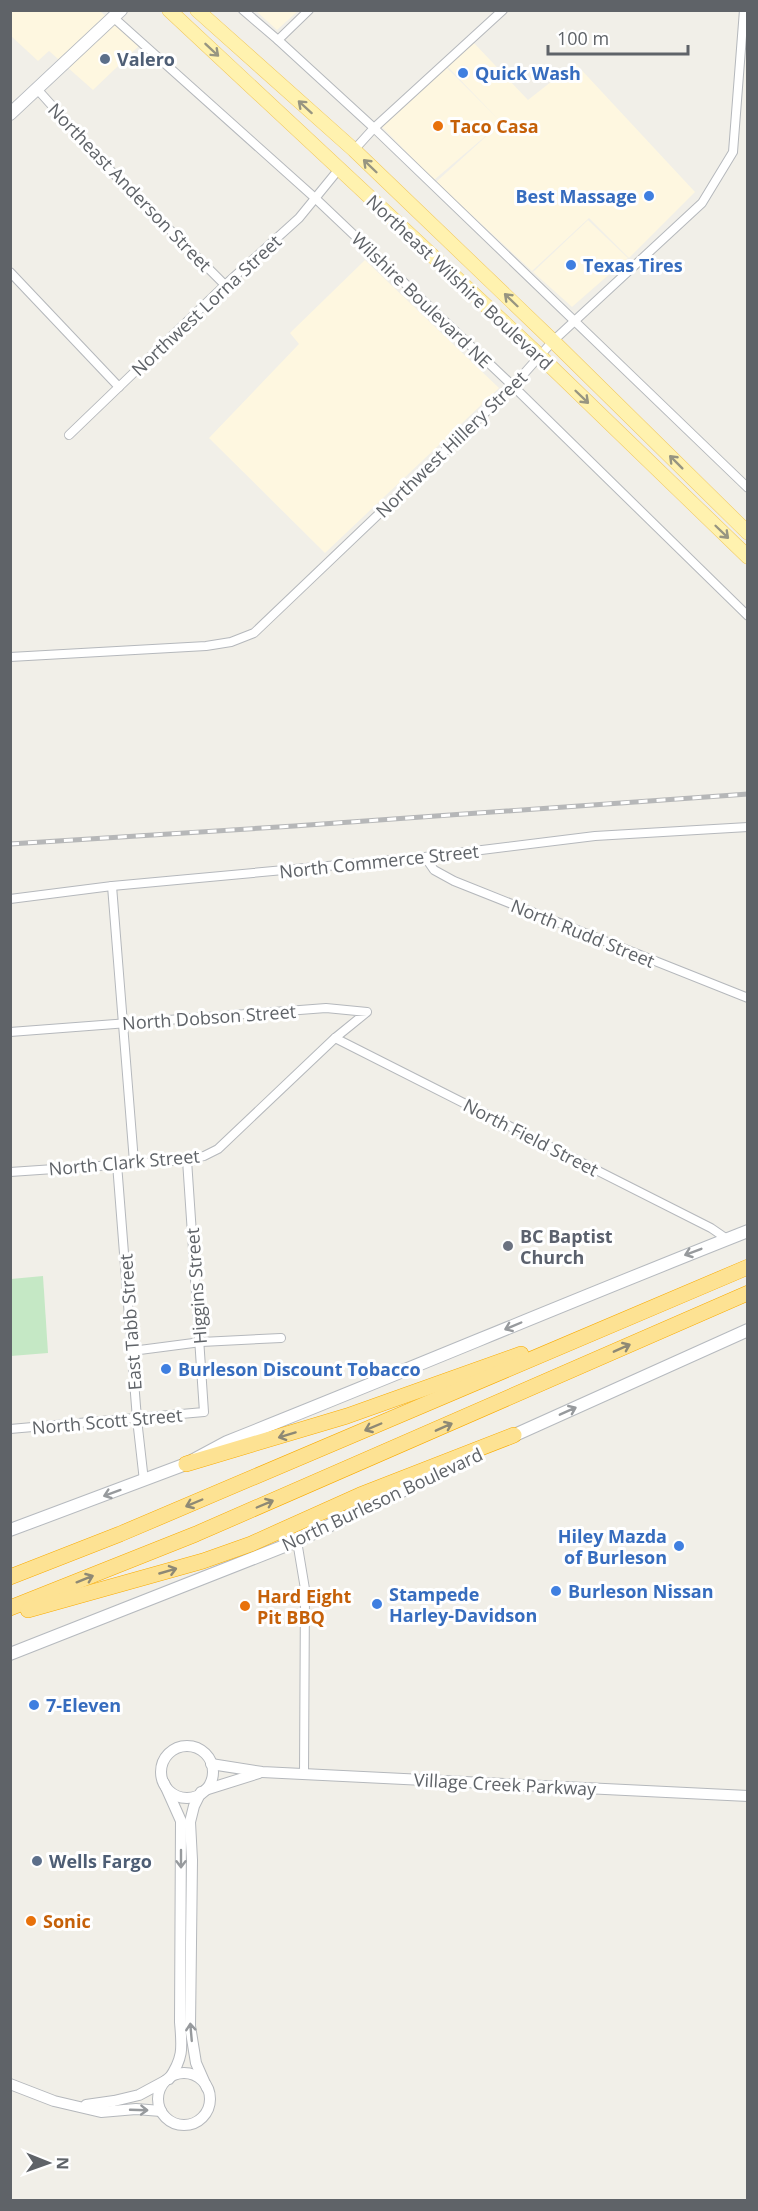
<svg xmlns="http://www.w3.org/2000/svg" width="758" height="2211" viewBox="0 0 758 2211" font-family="'Open Sans',sans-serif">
<rect width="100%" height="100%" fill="#f1efe8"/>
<g fill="#fef7e0">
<polygon points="11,11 100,11 139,46 93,90 49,51 38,61 11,36"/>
<polygon points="256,11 298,11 277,30"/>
<polygon points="473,42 528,100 575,63 695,192 629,258 589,218 532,271 436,182 502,122 434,180 382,127 446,67 501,122 447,66"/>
<polygon points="588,220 628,258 572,307 533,272"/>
<polygon points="365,260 499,388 325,553 209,438 299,344 290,333"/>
</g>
<polygon fill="#c5e8c5" points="43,1276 48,1353 11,1356 11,1279"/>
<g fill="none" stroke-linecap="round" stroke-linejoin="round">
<defs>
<g id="minor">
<polyline points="243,10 278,40 374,128 748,488"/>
<polyline points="114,18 315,198 513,386 748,616"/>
<polyline points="278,40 309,10"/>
<polyline points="37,89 110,170 225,285"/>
<polyline points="354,150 374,128 503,10"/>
<polyline points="10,272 119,387"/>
<polyline points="69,435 225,285 299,218 339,169"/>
<polyline points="10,657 206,646 231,642 254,633 513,386 553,341 702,203 733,152 744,10"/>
<polyline points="425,857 434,870 454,881 748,998"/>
<polyline points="112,886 134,1162"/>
<polyline points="10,899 112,886 425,857 595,836 748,827"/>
<polyline points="10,1032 326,1008 367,1012 335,1038 218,1149 204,1156 187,1160 10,1172"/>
<polyline points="335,1038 711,1228 727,1239"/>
<polyline points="117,1164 137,1419 144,1481"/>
<polyline points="132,1351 201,1342 281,1338"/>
<polyline points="10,1429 204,1412 187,1160"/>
<polyline points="297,1541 305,1589 304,1774"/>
</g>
<g id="tertiary">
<circle cx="187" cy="1772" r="26"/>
<polyline points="211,1764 262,1772 748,1796"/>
<path d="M164,1783L181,1821L180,2022C182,2047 184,2057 169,2079"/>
<polyline points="205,1790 259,1773"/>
<polyline points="201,1792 194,1806 190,1822 192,1860 190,2026 196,2063 207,2088"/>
<circle cx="184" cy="2099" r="26"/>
<polyline points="10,2084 54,2101 101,2112 136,2109 161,2111"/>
<polyline points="86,2105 114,2101 139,2095 165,2081"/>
</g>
<g id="secondary">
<polyline points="10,114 121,10"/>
<polyline points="508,1438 748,1330"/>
<path d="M10,1530L186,1464L227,1442C401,1373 573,1300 748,1231"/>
<polyline points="10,1654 297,1541 469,1459"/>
</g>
<g id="primary">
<polyline points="169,10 540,356 748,557"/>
<polyline points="197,10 354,150 553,341 748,533"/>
</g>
<g id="motorway">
<polyline points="186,1464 347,1416 521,1354"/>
<polyline points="10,1577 120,1534 748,1267"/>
<polyline points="10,1608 196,1534 748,1293"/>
<polyline points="28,1610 203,1561 251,1544 360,1495 514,1435"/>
</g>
</defs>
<use href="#minor" stroke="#b5b8bc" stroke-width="10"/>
<use href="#tertiary" stroke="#b5b8bc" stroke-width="12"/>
<use href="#secondary" stroke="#b6babf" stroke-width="14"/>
<use href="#primary" stroke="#f2c960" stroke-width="15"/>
<use href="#motorway" stroke="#f9ab00" stroke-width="16"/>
<use href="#minor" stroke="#fff" stroke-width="8"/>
<use href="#tertiary" stroke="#fff" stroke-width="10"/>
<use href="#secondary" stroke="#fff" stroke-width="12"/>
<use href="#primary" stroke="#fff2af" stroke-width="14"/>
<use href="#motorway" stroke="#fde293" stroke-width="15"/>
<defs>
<polyline id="rail" points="10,844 294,826 748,794"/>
</defs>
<use href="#rail" stroke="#b6b7b8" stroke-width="5"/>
<use href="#rail" stroke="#fff" stroke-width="3" stroke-dasharray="9" stroke-linecap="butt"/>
</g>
<defs><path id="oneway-shaft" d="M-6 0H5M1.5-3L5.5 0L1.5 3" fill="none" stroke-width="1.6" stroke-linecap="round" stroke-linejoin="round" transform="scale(1.5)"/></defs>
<g stroke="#979581">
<use href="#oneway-shaft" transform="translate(212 50) rotate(43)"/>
<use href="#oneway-shaft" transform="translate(305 107) rotate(-138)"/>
<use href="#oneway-shaft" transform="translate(370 166) rotate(-136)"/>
<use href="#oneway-shaft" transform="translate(511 300) rotate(-136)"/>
<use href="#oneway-shaft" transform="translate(582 397) rotate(44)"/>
<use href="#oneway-shaft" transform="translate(676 462) rotate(-135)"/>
<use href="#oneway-shaft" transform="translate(722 532) rotate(44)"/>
</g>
<g stroke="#979a9d">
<use href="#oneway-shaft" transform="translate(693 1252) rotate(159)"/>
<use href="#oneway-shaft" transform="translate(513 1326) rotate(157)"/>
<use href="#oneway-shaft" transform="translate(568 1411) rotate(-24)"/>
<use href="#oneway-shaft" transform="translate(112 1493) rotate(160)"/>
<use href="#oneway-shaft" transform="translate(181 1859) rotate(90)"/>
<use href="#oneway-shaft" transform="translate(191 2032) rotate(-95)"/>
<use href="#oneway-shaft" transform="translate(139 2110) rotate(2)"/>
</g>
<g stroke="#8e8975">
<use href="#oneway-shaft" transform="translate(622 1348) rotate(-24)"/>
<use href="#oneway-shaft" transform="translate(373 1427) rotate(157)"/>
<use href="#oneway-shaft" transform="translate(444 1427) rotate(-24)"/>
<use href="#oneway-shaft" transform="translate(287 1435) rotate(163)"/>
<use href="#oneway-shaft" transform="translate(194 1503) rotate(157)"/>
<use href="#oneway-shaft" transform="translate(265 1504) rotate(-23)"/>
<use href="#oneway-shaft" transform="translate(168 1571) rotate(-16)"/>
<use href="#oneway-shaft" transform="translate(85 1579) rotate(-22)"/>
</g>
<g fill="#5c6f8a" stroke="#fff" stroke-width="2">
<circle cx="105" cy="59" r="6"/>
<circle cx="37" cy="1861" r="6"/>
</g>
<g fill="#3f7fe0" stroke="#fff" stroke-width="2">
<circle cx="463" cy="73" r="6"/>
<circle cx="649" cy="196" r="6"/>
<circle cx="571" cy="265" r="6"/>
<circle cx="166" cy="1369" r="6"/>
<circle cx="679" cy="1546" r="6"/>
<circle cx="556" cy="1591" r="6"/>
<circle cx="377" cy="1604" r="6"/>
<circle cx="34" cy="1705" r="6"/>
</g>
<g fill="#e8710a" stroke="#fff" stroke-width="2">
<circle cx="438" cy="126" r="6"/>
<circle cx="245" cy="1606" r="6"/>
<circle cx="31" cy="1921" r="6"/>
</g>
<circle fill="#6b7280" stroke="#fff" stroke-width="2" cx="508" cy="1246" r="6"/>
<g text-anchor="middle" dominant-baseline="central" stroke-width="6" stroke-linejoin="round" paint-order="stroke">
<g font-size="18" font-weight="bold" fill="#4e5e75" stroke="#fff" text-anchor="start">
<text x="117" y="59">Valero</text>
<text x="49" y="1861">Wells Fargo</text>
</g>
<g font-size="18" font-weight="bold" fill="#366cbe" stroke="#fff" text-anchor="start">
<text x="475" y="73">Quick Wash</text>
<text x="637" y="196" text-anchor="end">Best Massage</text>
<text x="583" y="265">Texas Tires</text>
<text x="178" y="1369">Burleson Discount Tobacco</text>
<text x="667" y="1536" text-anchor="end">Hiley Mazda<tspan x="667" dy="21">of Burleson</tspan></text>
<text x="568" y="1591">Burleson Nissan</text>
<text x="389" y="1594">Stampede<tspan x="389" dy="21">Harley-Davidson</tspan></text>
<text x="46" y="1705">7-Eleven</text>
</g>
<g font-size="18" font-weight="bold" fill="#c56008" stroke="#fff" text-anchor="start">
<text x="450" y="126">Taco Casa</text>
<text x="257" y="1596">Hard Eight<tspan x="257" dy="21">Pit BBQ</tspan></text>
<text x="43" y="1921">Sonic</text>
</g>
<g font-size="18" fill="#5f6368" stroke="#fff">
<text transform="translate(130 187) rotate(46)">Northeast Anderson Street</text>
<text transform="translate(460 282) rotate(43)">Northeast Wilshire Boulevard</text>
<text transform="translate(422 300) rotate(44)">Wilshire Boulevard NE</text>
<text transform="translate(206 305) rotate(-43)">Northwest Lorna Street</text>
<text transform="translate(451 444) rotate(-44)">Northwest Hillery Street</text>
<text transform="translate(379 861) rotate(-6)">North Commerce Street</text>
<text transform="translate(583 933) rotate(22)">North Rudd Street</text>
<text transform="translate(209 1017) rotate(-4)">North Dobson Street</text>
<text transform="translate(531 1137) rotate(27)">North Field Street</text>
<text transform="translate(124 1162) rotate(-5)">North Clark Street</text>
<text transform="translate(196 1286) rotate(-94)">Higgins Street</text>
<text transform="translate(130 1322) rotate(-94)">East Tabb Street</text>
<text transform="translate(107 1421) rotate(-5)">North Scott Street</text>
<text transform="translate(382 1499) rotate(-25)">North Burleson Boulevard</text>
<text transform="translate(505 1784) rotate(3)">Village Creek Parkway</text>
</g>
<g font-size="18" font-weight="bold" fill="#5b616d" stroke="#fff" text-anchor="start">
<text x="520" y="1236">BC Baptist<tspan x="520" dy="21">Church</tspan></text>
</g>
</g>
<rect width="758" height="2211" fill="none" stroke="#5f6368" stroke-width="24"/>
<g transform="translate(48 2163) rotate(91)" stroke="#ffffff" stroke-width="4.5" paint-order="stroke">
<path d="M0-4.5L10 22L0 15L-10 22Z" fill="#5f6368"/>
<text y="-9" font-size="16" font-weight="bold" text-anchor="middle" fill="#5f6368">N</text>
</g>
<path d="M548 45v9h140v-9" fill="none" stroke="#5f6368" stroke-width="3"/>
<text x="557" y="45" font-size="18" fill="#5f6368" stroke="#ffffff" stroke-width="4.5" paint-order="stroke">100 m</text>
</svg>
